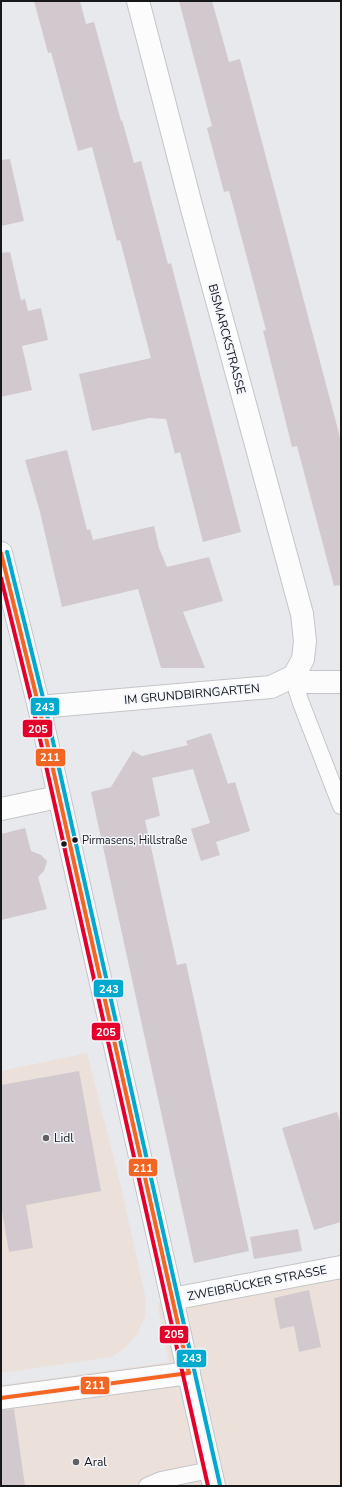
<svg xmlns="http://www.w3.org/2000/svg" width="342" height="1487" viewBox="0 0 342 1487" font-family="'Nunito Sans',sans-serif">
<rect width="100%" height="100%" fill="#e8e9ed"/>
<g fill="#ebe1da">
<polygon points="87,1053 121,1187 146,1300 145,1317 137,1334 126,1347 112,1357 1,1373 1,1071"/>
<polygon points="341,1269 341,1486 1,1486 1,1385 169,1362 157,1303"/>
</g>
<g fill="#d1c9ce">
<polygon points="34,1 80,1 86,24 94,22 121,121 122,120 134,163 141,161 168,264 171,263 241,532 203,542 180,452 175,454 166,419 149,418 92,431 79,374 151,358 120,240 117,241 92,147 78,151 51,52 48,53"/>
<polygon points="179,1 212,1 229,62 240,59 341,441 341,585 334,586 297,446 292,447 263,331 266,330 234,209 229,191 224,192 207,128 212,126"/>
<polygon points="10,159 24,221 1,226 1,160"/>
<polygon points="10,252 21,300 25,299 28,311 41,308 48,340 22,346 32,390 1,397 1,253"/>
<polygon points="67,450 87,530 90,529 93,540 154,526 159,548 167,567 209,557 223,601 183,612 205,668 161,668 138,589 62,607 40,512 25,460"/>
<polygon points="211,733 228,784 235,782 250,831 216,842 220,855 201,861 191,829 210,823 193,769 152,778 160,816 145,820 177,965 186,963 249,1251 194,1263 91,792 111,787 133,751 142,756 188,745 186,741"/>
<polygon points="25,828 31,851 41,855 47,861 44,871 38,877 47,909 1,920 1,834"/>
<polygon points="79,1071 101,1191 26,1205 33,1248 9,1252 1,1205 1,1085"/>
<polygon points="337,1112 341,1125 341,1222 314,1230 282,1128"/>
<polygon points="298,1229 302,1251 254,1259 250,1237"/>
<polygon points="309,1290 321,1347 299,1352 294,1326 280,1329 274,1298"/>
<polygon points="14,1409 25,1486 1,1486 1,1410"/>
</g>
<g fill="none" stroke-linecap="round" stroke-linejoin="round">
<defs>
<g id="service">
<polyline points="294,676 295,685 301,703 341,806"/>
<polyline points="147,1486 161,1480 210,1470"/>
</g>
<g id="minor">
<polyline points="138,1 191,205 302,614 305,641 303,659 294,676"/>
<polyline points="294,676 306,682 341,682"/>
<polyline points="39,707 271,687 294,676"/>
<polyline points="1,809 58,797"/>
<polyline points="172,1299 341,1267"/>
<polyline points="1,1398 189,1373"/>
</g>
<polyline id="tertiary" points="1,553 39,707 214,1486"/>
</defs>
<use href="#service" stroke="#c4c5c8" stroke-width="18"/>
<use href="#minor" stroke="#c4c5c8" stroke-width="24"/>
<use href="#tertiary" stroke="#c4c5c8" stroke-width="24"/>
<use href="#service" stroke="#fcfcfc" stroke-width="16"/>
<use href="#minor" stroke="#fcfcfc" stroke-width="22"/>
<use href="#tertiary" stroke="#fcfcfc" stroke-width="22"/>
<defs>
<g id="bus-1">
<polyline points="1,553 39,707 189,1373"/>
<polyline points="1,1398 189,1373"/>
</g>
<polyline id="bus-2" points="1,578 33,708 208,1486"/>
<polyline id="bus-3" points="7,552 45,706 220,1485"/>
</defs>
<use href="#bus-1" stroke="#f3f6fc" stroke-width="7"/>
<use href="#bus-2" stroke="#f3f6fc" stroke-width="7"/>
<use href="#bus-3" stroke="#f3f6fc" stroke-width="7"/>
<use href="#bus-1" stroke="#f26522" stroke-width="4"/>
<use href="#bus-2" stroke="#e4002b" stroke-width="4"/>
<use href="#bus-3" stroke="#00a9ce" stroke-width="4"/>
</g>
<g fill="#17181a" stroke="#f3f6fc" stroke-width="1.5">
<circle cx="75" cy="840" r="3.5"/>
<circle cx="64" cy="844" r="3.5"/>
</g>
<g fill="#606164" stroke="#f3f6fc" stroke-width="1.5">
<circle cx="46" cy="1138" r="4"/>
<circle cx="76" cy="1462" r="4"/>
</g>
<g text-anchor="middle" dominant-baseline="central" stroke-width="3" stroke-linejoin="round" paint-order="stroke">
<g font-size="11" fill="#17181a" stroke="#f3f6fc" text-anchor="start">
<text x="82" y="840">Pirmasens, Hillstraße</text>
</g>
<g font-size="12" fill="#17181a" stroke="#f3f6fc">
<text transform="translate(227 339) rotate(75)">BISMARCKSTRASSE</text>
<text transform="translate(192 694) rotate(-5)">IM GRUNDBIRNGARTEN</text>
<text transform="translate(257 1283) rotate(-11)">ZWEIBRÜCKER STRASSE</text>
</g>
<g font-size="12" fill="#17181a" stroke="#f3f6fc" text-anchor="start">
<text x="54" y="1138">Lidl</text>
<text x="84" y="1462">Aral</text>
</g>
</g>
<g stroke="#f3f6fc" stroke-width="1.5">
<rect x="30" y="697" width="30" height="19" rx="4" fill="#00a9ce"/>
<rect x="22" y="719" width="31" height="19" rx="4" fill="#e4002b"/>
<rect x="35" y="748" width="31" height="19" rx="4" fill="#f26522"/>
<rect x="93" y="979" width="31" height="19" rx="4" fill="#00a9ce"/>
<rect x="91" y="1022" width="30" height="19" rx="4" fill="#e4002b"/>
<rect x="128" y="1158" width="30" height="19" rx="4" fill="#f26522"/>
<rect x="159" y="1325" width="30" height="19" rx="4" fill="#e4002b"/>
<rect x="176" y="1349" width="31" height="19" rx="4" fill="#00a9ce"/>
<rect x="80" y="1376" width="30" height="19" rx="4" fill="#f26522"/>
</g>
<g font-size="11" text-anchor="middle" font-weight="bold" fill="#fff">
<text x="45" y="711">243</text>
<text x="38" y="733">205</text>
<text x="50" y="761">211</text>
<text x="109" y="993">243</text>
<text x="106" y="1036">205</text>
<text x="143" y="1172">211</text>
<text x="174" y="1338">205</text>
<text x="192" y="1362">243</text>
<text x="95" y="1389">211</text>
</g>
<rect width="342" height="1487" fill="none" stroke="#17181a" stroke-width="4"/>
</svg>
